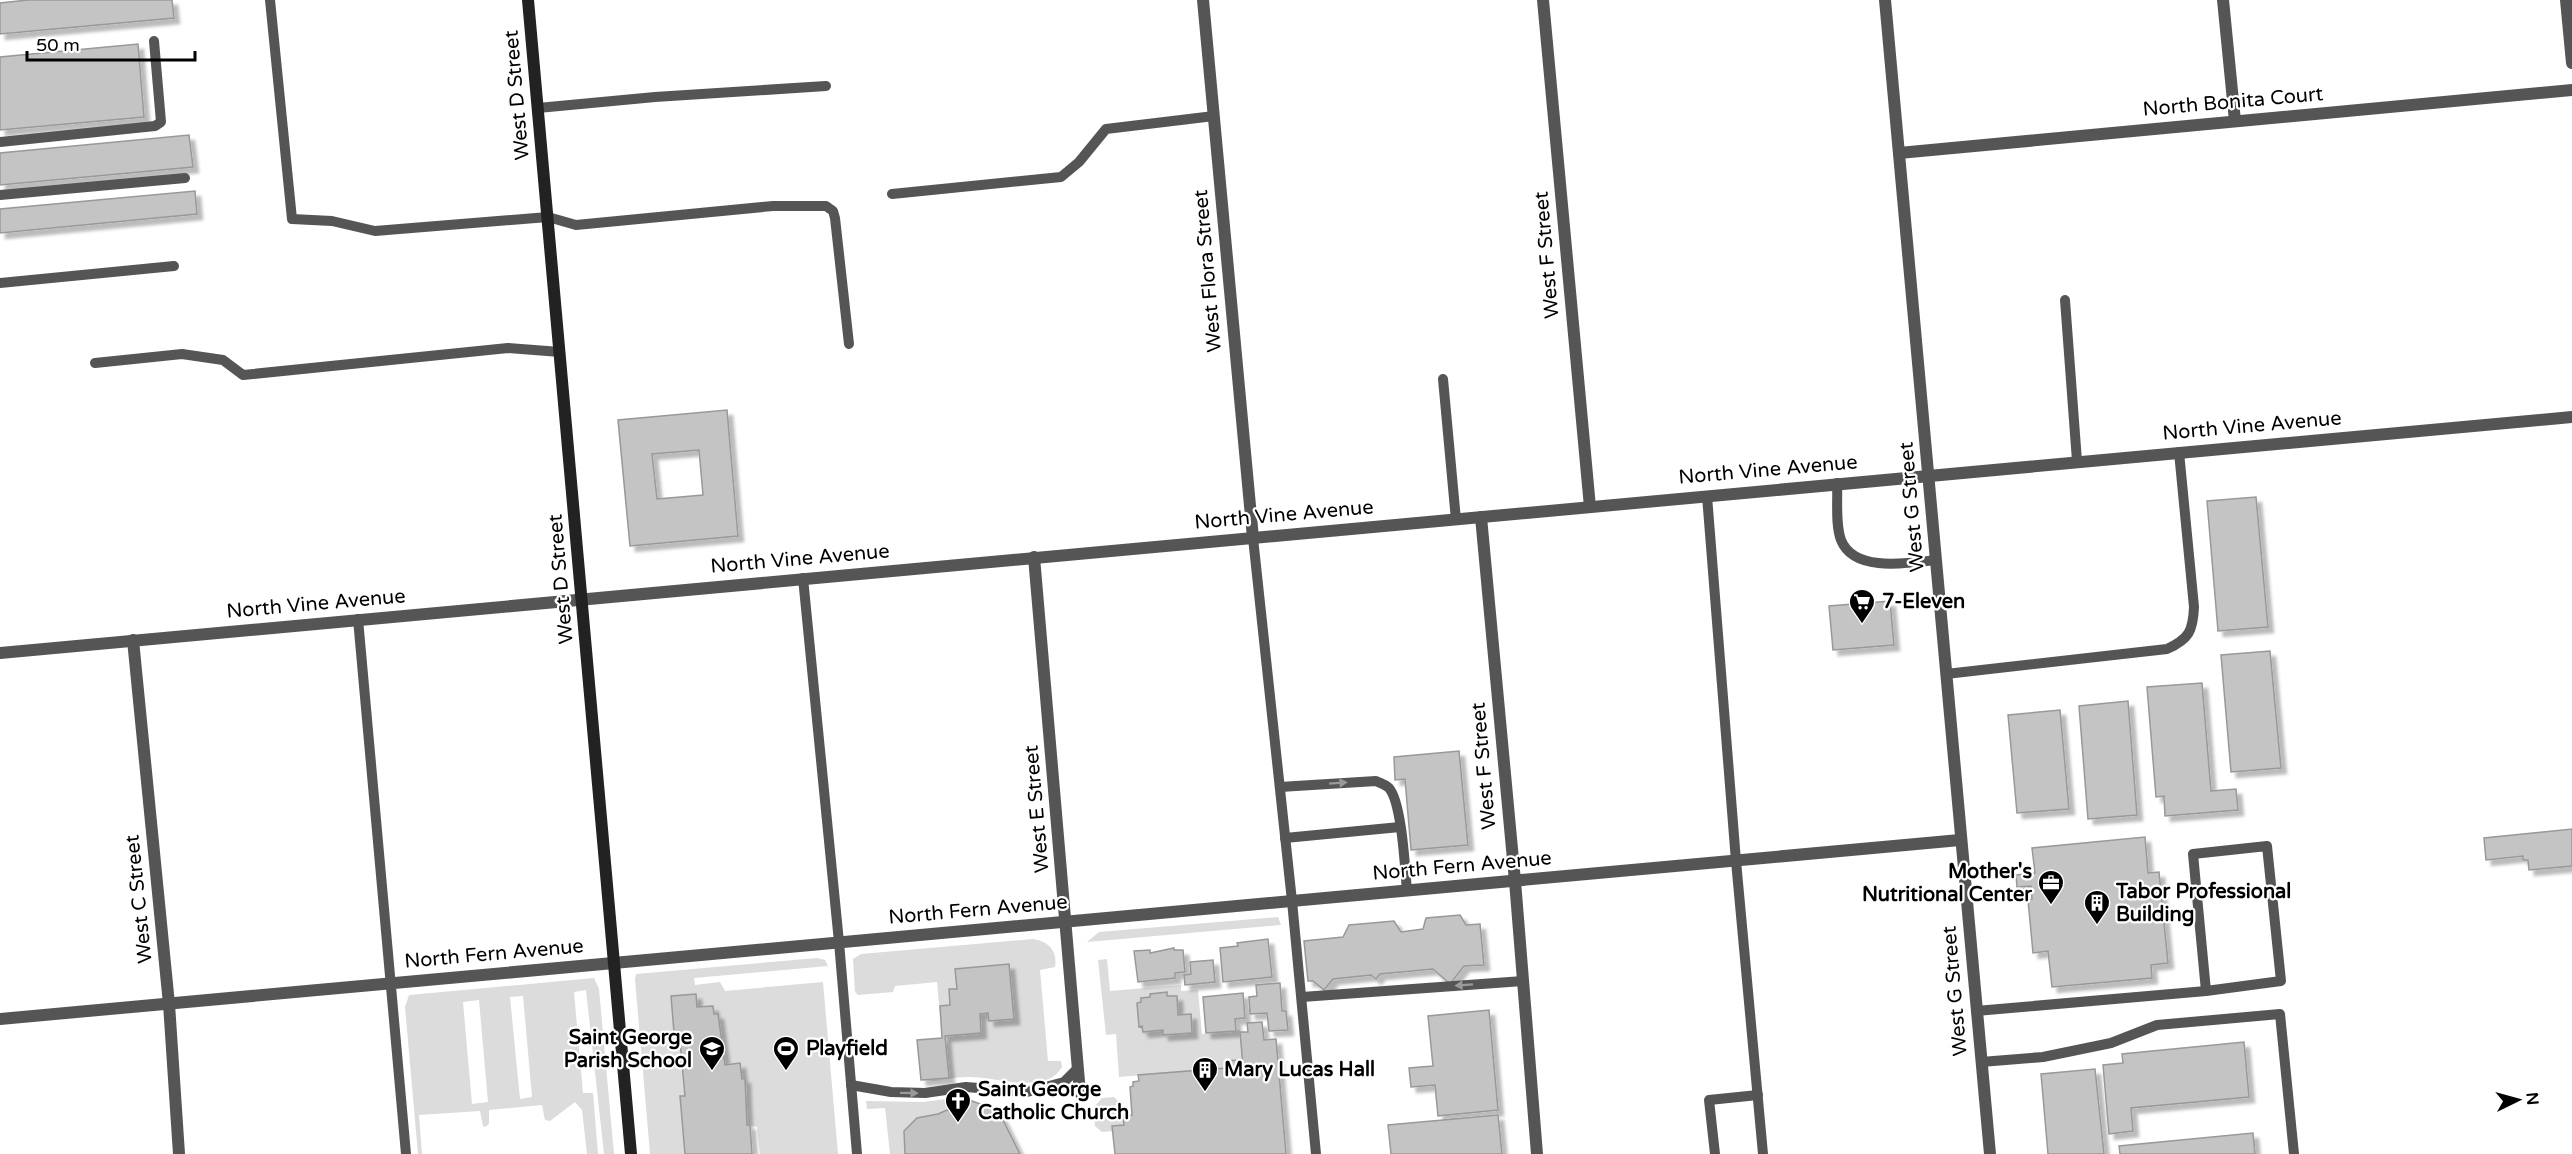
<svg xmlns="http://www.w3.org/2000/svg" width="2572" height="1154" viewBox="0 0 2572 1154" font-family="'Varela Round',sans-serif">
<defs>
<filter id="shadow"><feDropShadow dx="5.5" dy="5.5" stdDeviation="1.5" flood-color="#0004"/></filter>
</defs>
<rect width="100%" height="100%" fill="#fff"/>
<g fill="#dcdcdc" fill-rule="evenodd">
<polygon points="1278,917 1281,925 1087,942 1099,932"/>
<path d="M1033,939C1048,941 1058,951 1055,967L1040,970L1048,1061H1061L1062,1067C1045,1096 995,1076 968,1077C950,1077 939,1083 921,1080L917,1040L942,1038L937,982L895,986L893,992L858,995L855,992L853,959L861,954Z"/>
<polygon points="817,958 825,960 828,966 694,978 695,985 720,982 725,991 823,982 838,1154 760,1154 757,1127 747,1125 746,1079 742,1079 740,1064 725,1065 718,1014 714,1014 713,1006 697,1007 695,994 671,996 674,1031 679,1031 685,1096 680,1096 685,1154 650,1154 635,979 636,974"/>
<polygon points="1107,959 1110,991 1181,985 1181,991 1198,990 1202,1034 1240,1030 1243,1066 1240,1067 1239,1060 1226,1061 1226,1068 1119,1077 1116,1034 1106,1035 1098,960"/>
<path d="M594,978L599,989L614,1154H604L586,990L574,992L583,1093H593L598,1154H587L582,1110L575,1102L550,1121L545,1120L542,1105L489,1110V1124L485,1127L483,1126L480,1111L419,1115L422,1154H418L405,1007L409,995ZM523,996L532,1097L520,1099L510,997ZM479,1000L488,1102L472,1104L463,1002Z"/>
<path d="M969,1096L964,1114L947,1110C926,1121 923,1112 904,1131L905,1154H890L885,1108L867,1109L866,1101L923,1102Z"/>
<polygon points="1114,1097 1121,1104 1124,1125 1112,1126 1113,1131 1102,1132 1095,1126 1093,1108 1102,1098"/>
</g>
<g fill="#c4c4c4" stroke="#999" stroke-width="1.5" fill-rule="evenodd" filter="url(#shadow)">
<polygon points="28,0 172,0 174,18 0,34 0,3"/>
<polygon points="138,44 144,117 0,130 0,57"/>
<polygon points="189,135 193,167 0,185 0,153"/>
<polygon points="195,191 197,214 0,233 0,209"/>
<path d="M727,410L738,536L630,546L618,420ZM699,450L703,495L657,499L652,454Z"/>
<polygon points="2256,497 2268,627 2218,631 2207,501"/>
<polygon points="1890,601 1894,645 1833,650 1829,606"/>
<polygon points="2270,651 2281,768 2231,772 2221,655"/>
<polygon points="2202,683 2211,791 2236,789 2238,810 2165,816 2164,796 2156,797 2147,687"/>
<polygon points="2128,701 2137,815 2088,819 2079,706"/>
<polygon points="2060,710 2069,809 2017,813 2008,715"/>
<polygon points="1459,751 1468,845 1411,850 1405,779 1395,780 1394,757"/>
<polygon points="2572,829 2572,866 2529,870 2528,860 2523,860 2523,856 2486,860 2484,838"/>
<polygon points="2145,837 2148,873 2159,872 2168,963 2151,965 2152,978 2052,987 2048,951 2033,953 2028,900 2032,899 2031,886 2017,887 2016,875 2035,873 2032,848"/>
<polygon points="1460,915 1466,925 1480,924 1484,965 1464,966 1450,984 1433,969 1380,974 1376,979 1371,975 1333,979 1324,990 1313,981 1308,981 1304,941 1343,937 1349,925 1394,921 1401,932 1423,929 1426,918"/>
<polygon points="1268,939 1272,977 1223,982 1220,948 1238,946 1237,943"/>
<polygon points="1174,948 1174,950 1183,950 1185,972 1175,973 1175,978 1138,982 1134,951 1150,950 1150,953"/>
<polygon points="1213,960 1215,982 1185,985 1184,975 1191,974 1190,962"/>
<polygon points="1009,964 1014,1019 989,1021 988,1013 980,1014 981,1033 945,1036 949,1078 921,1080 917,1040 942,1038 940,1006 950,1005 949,989 957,989 955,969"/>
<polygon points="1280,983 1282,1011 1286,1011 1288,1030 1269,1031 1267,1013 1250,1014 1249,997 1257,996 1256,985"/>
<polygon points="1167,992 1167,996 1177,996 1178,1015 1191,1014 1192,1033 1163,1035 1163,1030 1143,1032 1142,1026 1139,1027 1137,1003 1141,1002 1141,998 1150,997 1150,994"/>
<polygon points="1243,993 1245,1018 1235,1019 1236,1031 1206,1033 1203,997"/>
<polygon points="696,994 697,1007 713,1006 714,1014 718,1014 725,1065 740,1063 742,1079 745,1078 747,1125 750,1125 752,1154 685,1154 680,1096 685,1096 679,1031 674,1032 671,996"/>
<polygon points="1489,1010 1498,1110 1438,1116 1435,1085 1411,1087 1409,1068 1433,1066 1428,1016"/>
<polygon points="1262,1022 1264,1040 1276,1039 1286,1154 1115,1154 1112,1126 1124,1125 1123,1116 1132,1115 1130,1087 1133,1086 1133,1082 1139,1081 1138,1075 1226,1068 1225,1061 1239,1060 1240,1067 1243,1066 1240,1032 1248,1032 1247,1023"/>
<polygon points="2244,1042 2249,1097 2131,1108 2133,1131 2109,1134 2103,1065 2123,1063 2122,1054"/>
<polygon points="2095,1069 2104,1154 2048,1154 2041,1074"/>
<polygon points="969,1100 998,1110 1020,1154 905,1154 904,1131 917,1118 938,1114 947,1110 964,1114"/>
<polygon points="1498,1115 1502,1154 1391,1154 1388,1125"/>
<polygon points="2253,1133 2255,1154 2120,1154 2119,1146"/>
</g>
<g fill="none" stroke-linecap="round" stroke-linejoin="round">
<polyline stroke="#777" stroke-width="4" stroke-dasharray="1.5 3" stroke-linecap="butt" points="675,1064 682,1064"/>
<g stroke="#555" stroke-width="10">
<polyline points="270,0 292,219 332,221 375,231 548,217 576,225 773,206 826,206 833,211 835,218 849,344"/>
<polyline points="538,108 655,97 826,86"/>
<polyline points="0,142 155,126 161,122 154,41"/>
<polyline points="892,194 1061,177 1079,162 1106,129 1214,116"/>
<polyline points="0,195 185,178"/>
<polyline points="0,283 174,266"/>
<polyline points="2065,300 2077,461"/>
<polyline points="95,363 182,354 223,360 243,375 508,348 560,352"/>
<polyline points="1443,379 1456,520"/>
<path d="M1837,483C1838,500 1835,524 1841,540C1854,573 1909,563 1936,560"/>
<polyline points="1707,496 1736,861 1763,1154"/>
<polyline points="1253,538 1292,901 1316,1154"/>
<polyline points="803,578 839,942 857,1154"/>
<polyline points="358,619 406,1154"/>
<path d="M1946,674L2167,649C2189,639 2193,631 2194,607L2179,452"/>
<path d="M1280,787L1376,781C1380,783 1386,785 1389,788C1402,803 1405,869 1407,891"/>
<polyline points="1285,838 1400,827"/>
<polyline points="1302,997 1523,981"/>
<polyline points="1976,1011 2206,991 2193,854 2267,846 2281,981 2206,991"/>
<polyline points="1981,1062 2043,1057 2111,1043 2157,1025 2280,1014 2294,1154"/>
<polyline points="851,1085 891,1092 925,1093 966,1087 1027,1092 1064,1082 1078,1068"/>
<polyline points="1715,1154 1709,1100 1758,1095"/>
</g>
<g stroke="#555" stroke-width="12">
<polyline points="1203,0 1253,538"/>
<polyline points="1543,0 1590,507"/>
<polyline points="2223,0 2235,121"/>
<polyline points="2566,0 2572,63"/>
<polyline points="1899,153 2572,90"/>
<polyline points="1481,517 1515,881 1537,1154"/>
<polyline points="1034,557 1080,1093"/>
<polyline points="133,640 169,1004 179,1154"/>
<polyline points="0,1019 1960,840"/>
</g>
<g stroke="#555" stroke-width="12">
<polyline points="1885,0 1990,1154"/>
<polyline points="0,653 2572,417"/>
</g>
<polyline stroke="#222" stroke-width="12" points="528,0 631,1154"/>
</g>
<defs><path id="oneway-solid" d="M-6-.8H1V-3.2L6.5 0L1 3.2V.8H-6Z" transform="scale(1.5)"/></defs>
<g fill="#999">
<use href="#oneway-solid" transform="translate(1338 783) rotate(-4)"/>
<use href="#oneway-solid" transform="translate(1464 985) rotate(176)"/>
<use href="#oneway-solid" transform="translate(909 1093) rotate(1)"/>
</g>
<defs>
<symbol id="supermarket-pin" viewBox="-11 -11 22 30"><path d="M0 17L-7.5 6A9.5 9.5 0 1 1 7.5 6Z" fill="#000" stroke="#fff"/><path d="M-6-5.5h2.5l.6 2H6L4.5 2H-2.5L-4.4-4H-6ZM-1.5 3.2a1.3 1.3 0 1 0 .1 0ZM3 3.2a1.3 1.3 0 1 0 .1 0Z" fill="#fff"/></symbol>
<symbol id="office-pin" viewBox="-11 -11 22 30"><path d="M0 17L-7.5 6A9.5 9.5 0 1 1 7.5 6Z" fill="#000" stroke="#fff"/><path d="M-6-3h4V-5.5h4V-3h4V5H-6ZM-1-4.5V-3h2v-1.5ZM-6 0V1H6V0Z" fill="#fff"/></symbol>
<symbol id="building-pin" viewBox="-11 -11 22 30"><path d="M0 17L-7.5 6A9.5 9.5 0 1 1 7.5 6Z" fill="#000" stroke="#fff"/><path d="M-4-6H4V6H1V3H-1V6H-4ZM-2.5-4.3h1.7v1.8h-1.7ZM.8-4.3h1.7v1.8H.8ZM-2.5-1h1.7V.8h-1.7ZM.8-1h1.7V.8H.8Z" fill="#fff"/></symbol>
<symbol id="school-pin" viewBox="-11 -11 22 30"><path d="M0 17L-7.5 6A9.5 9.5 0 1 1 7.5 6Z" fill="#000" stroke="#fff"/><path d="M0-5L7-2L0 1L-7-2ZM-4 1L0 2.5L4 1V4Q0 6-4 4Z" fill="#fff"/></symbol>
<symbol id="stadium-pin" viewBox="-11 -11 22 30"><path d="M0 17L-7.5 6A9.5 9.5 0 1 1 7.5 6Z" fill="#000" stroke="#fff"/><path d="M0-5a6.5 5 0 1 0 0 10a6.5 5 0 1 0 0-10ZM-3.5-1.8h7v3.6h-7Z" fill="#fff"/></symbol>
<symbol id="church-pin" viewBox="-11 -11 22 30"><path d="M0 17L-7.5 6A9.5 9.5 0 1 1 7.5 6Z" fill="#000" stroke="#fff"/><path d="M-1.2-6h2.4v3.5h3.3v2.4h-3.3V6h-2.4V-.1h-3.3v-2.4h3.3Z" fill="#fff"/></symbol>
</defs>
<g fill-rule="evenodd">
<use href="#supermarket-pin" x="1847" y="587" width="30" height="40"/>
<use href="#office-pin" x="2036" y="868" width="30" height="40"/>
<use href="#building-pin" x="2082" y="888" width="30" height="40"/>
<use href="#school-pin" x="697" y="1034" width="30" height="40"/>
<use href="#stadium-pin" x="771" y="1034" width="30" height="40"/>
<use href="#building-pin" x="1190" y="1055" width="30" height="40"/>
<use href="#church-pin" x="943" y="1086" width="30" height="40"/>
</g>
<g text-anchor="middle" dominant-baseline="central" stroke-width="4.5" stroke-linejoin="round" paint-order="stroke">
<g font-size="20" fill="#000" stroke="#fff">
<text transform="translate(517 95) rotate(-95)">West D Street</text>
<text transform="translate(2233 102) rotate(-5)">North Bonita Court</text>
<text transform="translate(1547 255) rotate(-95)">West F Street</text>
<text transform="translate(1208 271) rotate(-95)">West Flora Street</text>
<text transform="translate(2252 426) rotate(-5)">North Vine Avenue</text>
<text transform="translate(1768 470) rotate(-5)">North Vine Avenue</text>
<text transform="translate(1912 507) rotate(-95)">West G Street</text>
<text transform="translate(1284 515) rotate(-5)">North Vine Avenue</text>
<text transform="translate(800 559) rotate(-5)">North Vine Avenue</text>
<text transform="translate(561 579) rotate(-95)">West D Street</text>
<text transform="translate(316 604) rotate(-5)">North Vine Avenue</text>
<text transform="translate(1484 766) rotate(-95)">West F Street</text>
<text transform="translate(1037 809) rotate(-95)">West E Street</text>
<text transform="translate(1462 866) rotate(-5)">North Fern Avenue</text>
<text transform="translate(139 899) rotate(-96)">West C Street</text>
<text transform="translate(978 910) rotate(-5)">North Fern Avenue</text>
<text transform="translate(494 954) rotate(-5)">North Fern Avenue</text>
<text transform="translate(1955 991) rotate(-95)">West G Street</text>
</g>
<g font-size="20" font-weight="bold" fill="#000" stroke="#fff" text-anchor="start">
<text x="1882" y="602">7-Eleven</text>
<text x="2032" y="872" text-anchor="end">Mother's<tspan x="2032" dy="23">Nutritional Center</tspan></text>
<text x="2116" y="892">Tabor Professional<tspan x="2116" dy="23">Building</tspan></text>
<text x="692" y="1038" text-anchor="end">Saint George<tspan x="692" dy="23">Parish School</tspan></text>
<text x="806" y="1049">Playfield</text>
<text x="1224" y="1070">Mary Lucas Hall</text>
<text x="978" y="1090">Saint George<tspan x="978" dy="23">Catholic Church</tspan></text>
</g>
</g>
<g transform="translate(2518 1100) rotate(85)" stroke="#ffffff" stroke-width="4.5" paint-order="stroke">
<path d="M0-4.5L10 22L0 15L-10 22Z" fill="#000000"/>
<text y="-9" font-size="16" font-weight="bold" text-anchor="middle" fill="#000000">N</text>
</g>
<path d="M27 51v9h168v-9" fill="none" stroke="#000000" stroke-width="3"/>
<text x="36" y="51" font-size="18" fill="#000000" stroke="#ffffff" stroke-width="4.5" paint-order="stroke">50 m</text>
</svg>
